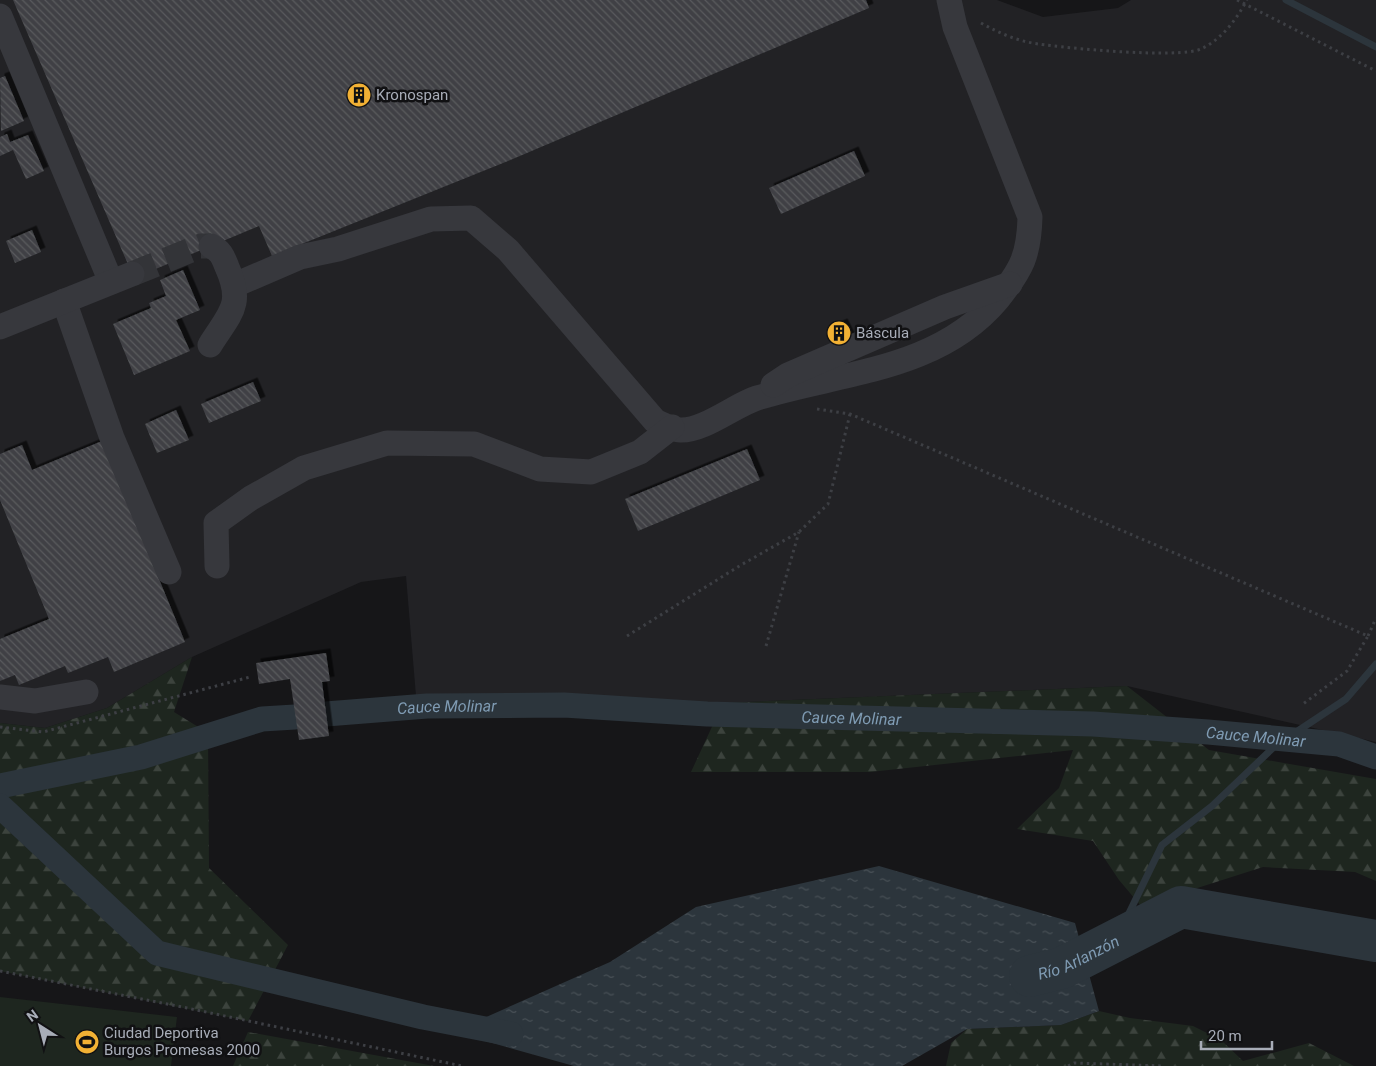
<svg xmlns="http://www.w3.org/2000/svg" width="1376" height="1066" viewBox="0 0 1376 1066" font-family="Roboto,sans-serif">
<defs>
<pattern id="forest-firs" width="22" height="20" patternUnits="userSpaceOnUse" patternTransform="scale(1.25)"><rect width="22" height="20" fill="#1e261f"/><path d="M5 1l3.5 6h-7zM16 11l3.5 6h-7z" fill="#3c433d"/></pattern>
<pattern id="water-ripples" width="26" height="14" patternUnits="userSpaceOnUse" patternTransform="scale(1.25)"><rect width="26" height="14" fill="#2c353c"/><path d="M2 4q2-2 4 0t4 0M15 11q2-2 4 0t4 0" fill="none" stroke="#485056"/></pattern>
<pattern id="building-back-hatch" width="6" height="6" patternUnits="userSpaceOnUse" patternTransform="scale(1.25)"><rect width="6" height="6" fill="#404145"/><path d="M-1 5l2 2M0 0l6 6M5-1l2 2" fill="none" stroke="#595a5e"/></pattern>
<filter id="shadow"><feDropShadow dx="4.5" dy="-4.5" stdDeviation="0" flood-color="#0009"/></filter>
</defs>
<rect width="100%" height="100%" fill="#161618"/>
<polygon fill="#222225" points="0,0 997,0 1043,17 1118,8 1131,0 1376,0 1376,742 1127,686 723,703 416,696 406,576 361,582 192,657 107,708 45,728 0,723"/>
<polygon fill="#1e261f" points="0,997 177,1017 171,1066 0,1066"/>
<g fill="url(#forest-firs)">
<polygon points="192,657 174,712 208,733 209,868 288,945 248,1021 0,971 0,723 45,728 107,708"/>
<polygon points="1127,686 1209,750 1376,779 1376,881 1355,872 1263,867 1141,906 1119,880 1093,841 1017,829 1059,788 1073,750 870,772 691,772 723,703"/>
<polygon points="1099,1011 1130,1018 1193,1026 1221,1040 1243,1061 1309,1043 1354,1066 946,1066 951,1043 967,1029 1061,1025"/>
<polygon points="248,1032 434,1066 233,1066"/>
</g>
<polygon fill="url(#water-ripples)" points="879,866 1075,923 1099,1011 1061,1025 967,1029 902,1066 574,1066 471,1037 484,1018 610,962 696,907"/>
<g fill="none" stroke-linecap="round" stroke-linejoin="round">
<g stroke="#2c353c" stroke-width="7">
<polyline points="1286,0 1376,47"/>
<polyline points="1116,940 1162,845 1212,806 1275,746 1346,699 1376,664"/>
</g>
<g stroke="#2c353c" stroke-width="25">
<path id="s1" d="M326,714L427,706L564,705L707,714L1093,724L1208,732L1339,744L1376,757"/>
<polyline points="0,786 141,757 262,719 295,717"/>
<polyline points="0,806 157,953 423,1017 511,1034"/>
</g>
<path stroke="#2c353c" stroke-width="42" id="s2" d="M1030,976L1062,968L1181,907L1376,941"/>
</g>
<g fill="url(#building-back-hatch)" filter="url(#shadow)">
<polygon points="13,0 866,0 869,8 508,161 272,256 259,226 134,278"/>
<polygon points="5,76 24,121 1,131 0,78"/>
<polygon points="7,134 10,142 28,135 44,171 26,179 13,150 0,156 0,137"/>
<polygon points="854,151 865,176 781,214 769,188"/>
<polygon points="32,230 41,252 15,263 6,241"/>
<polygon points="183,270 200,310 176,320 190,351 134,375 113,324 151,308 149,303 166,296 160,280"/>
<polygon points="843,323 850,337 834,344 828,329"/>
<polygon points="253,382 261,401 209,423 201,404"/>
<polygon points="176,410 189,440 157,453 145,424"/>
<polygon points="102,441 185,642 114,672 108,657 68,673 65,666 19,685 15,675 0,681 0,639 49,619 0,500 0,454 22,445 32,470"/>
<polygon points="747,449 760,480 638,531 625,499"/>
<polygon points="326,653 330,681 322,682 329,736 299,740 290,679 259,684 256,663"/>
</g>
<g fill="none" stroke-linecap="round" stroke-linejoin="round">
<polyline stroke="#333438" stroke-width="25" stroke-dasharray="25 12" stroke-linecap="butt" points="132,274 201,246 211,246"/>
<g stroke="#3d3f44" stroke-width="3" stroke-dasharray="2.5 4" stroke-linecap="butt">
<polyline points="1237,0 1376,71"/>
<path d="M981,23C999,33 1017,41 1038,44C1066,48 1178,59 1201,49C1222,39 1236,20 1247,0"/>
<polyline points="817,409 850,414 1368,636 1347,671 1303,704"/>
<polyline points="627,636 741,565 799,532 828,504 850,414"/>
<polyline points="1368,636 1376,618"/>
<polyline points="766,646 799,532"/>
<polyline points="0,727 43,732 250,677"/>
<polyline points="0,971 187,1008 462,1066"/>
<polyline points="1068,1066 1074,1063 1164,1066"/>
</g>
<g stroke="#37383d" stroke-width="25">
<polyline points="0,16 111,282"/>
<path d="M235,285L300,257L338,249L431,219L471,218L508,250L655,421C662,424 673,430 680,430C704,431 735,405 757,398C840,372 938,371 998,299C1022,269 1029,255 1030,217L955,27L949,0"/>
<polyline points="64,301 112,438 169,572"/>
<polyline points="0,327 132,274"/>
<path d="M210,345C230,313 244,305 227,267C223,257 221,251 211,246"/>
<polyline points="773,385 788,375 945,307 1010,284"/>
<polyline points="217,566 216,523 251,498 304,468 387,443 474,444 540,469 591,472 640,452 672,427"/>
<polyline points="0,697 35,701 86,692"/>
</g>
</g>
<defs>
<symbol id="building-disc" viewBox="-11 -11 22 22"><circle r="9.5" fill="#f2b134" stroke="#111113"/><path d="M-4-6H4V6H1V3H-1V6H-4ZM-2.5-4.3h1.7v1.8h-1.7ZM.8-4.3h1.7v1.8H.8ZM-2.5-1h1.7V.8h-1.7ZM.8-1h1.7V.8H.8Z" fill="#111"/></symbol>
<symbol id="stadium-disc" viewBox="-11 -11 22 22"><circle r="9.5" fill="#f2b134" stroke="#111113"/><path d="M0-5a6.5 5 0 1 0 0 10a6.5 5 0 1 0 0-10ZM-3.5-1.8h7v3.6h-7Z" fill="#111"/></symbol>
</defs>
<g fill-rule="evenodd">
<use href="#building-disc" x="345" y="81" width="28" height="28"/>
<use href="#building-disc" x="825" y="319" width="28" height="28"/>
<use href="#stadium-disc" x="73" y="1028" width="28" height="28"/>
</g>
<g text-anchor="middle" dominant-baseline="central" stroke-width="5" stroke-linejoin="round" paint-order="stroke">
<g font-size="15" fill="#a8adb8" stroke="#111113" text-anchor="start">
<text x="376" y="95">Kronospan</text>
<text x="856" y="333">Báscula</text>
<text x="104" y="1033">Ciudad Deportiva<tspan x="104" dy="17">Burgos Promesas 2000</tspan></text>
</g>
<g font-size="16" font-style="italic" fill="#7f9bb3" stroke="#111113">
<text stroke="none"><textPath href="#s1" startOffset="121">Cauce Molinar</textPath></text>
<text stroke="none"><textPath href="#s1" startOffset="526">Cauce Molinar</textPath></text>
<text stroke="none"><textPath href="#s1" startOffset="931">Cauce Molinar</textPath></text>
<text stroke="none"><textPath href="#s2" startOffset="52">Río Arlanzón</textPath></text>
</g>
</g>
<g transform="translate(40 1026) rotate(324)" stroke="#111113" stroke-width="4" paint-order="stroke">
<path d="M0-4L9 19L0 12L-9 19Z" fill="#a8adb8"/>
<text y="-8" font-size="14" font-weight="bold" text-anchor="middle" fill="#a8adb8">N</text>
</g>
<path d="M1201 1041v8h71v-8" fill="none" stroke="#a8adb8" stroke-width="2.5"/>
<text x="1208" y="1041" font-size="15" fill="#a8adb8" stroke="#111113" stroke-width="4" paint-order="stroke">20 m</text>
</svg>
